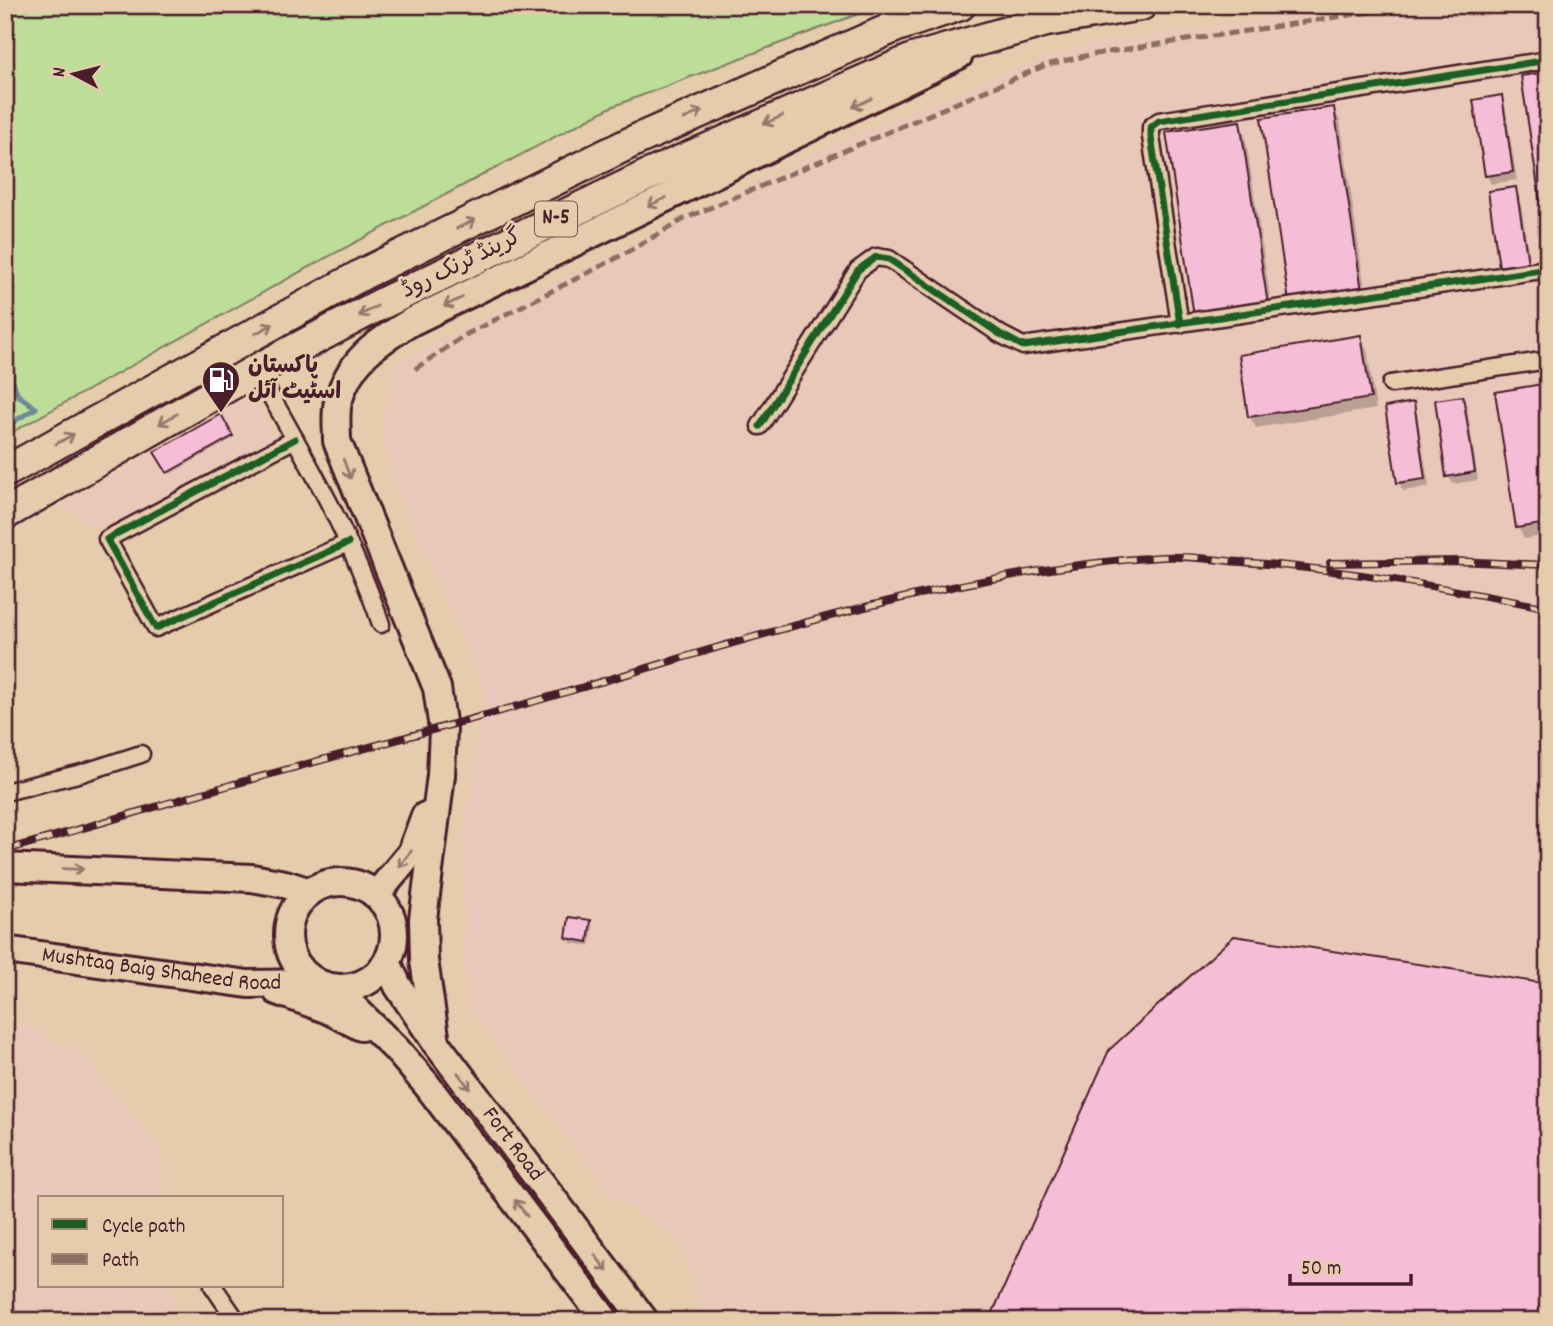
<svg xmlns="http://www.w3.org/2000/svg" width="1553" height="1326" viewBox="0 0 1553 1326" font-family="Dekko,'Playpen Sans Arabic',sans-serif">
<rect width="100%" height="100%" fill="#e4ccac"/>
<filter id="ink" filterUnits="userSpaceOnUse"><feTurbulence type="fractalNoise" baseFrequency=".0143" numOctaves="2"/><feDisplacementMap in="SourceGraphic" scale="14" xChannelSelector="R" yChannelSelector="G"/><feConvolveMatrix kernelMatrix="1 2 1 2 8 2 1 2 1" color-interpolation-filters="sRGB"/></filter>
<g filter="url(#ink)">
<g fill="#e9c8b9">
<polygon points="1347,5 1548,5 1548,1321 704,1321 682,1243 609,1194 466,1006 463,835 484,689 388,473 384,418 394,363 699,210 850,138 997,75 1079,46"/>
<polygon points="253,393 276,442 117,531 88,526 59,504"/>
<polygon points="8,1018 79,1052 160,1147 165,1198 40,1198 40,1286 173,1286 176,1321 5,1321 5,1019"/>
</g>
<polygon fill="#bcde98" stroke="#837e62" stroke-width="2" points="5,5 882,5 611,107 307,268 5,436"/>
<g fill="#0003">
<polygon points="1501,97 1505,105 1517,180 1491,184 1487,176"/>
<polygon points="1333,109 1340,120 1367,302 1297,312"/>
<polygon points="1239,122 1245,134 1273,316 1202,327"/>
<polygon points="1515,188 1520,197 1531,271 1506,275 1501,267"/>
<polygon points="1360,337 1367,349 1376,409 1256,428 1250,417"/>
<polygon points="1548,385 1548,535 1524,539 1518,527"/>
<polygon points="1462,398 1467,406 1478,480 1453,484 1448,476"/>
<polygon points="1413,404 1417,413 1429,487 1403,491 1399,483 1387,408"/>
<polygon points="221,416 232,439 170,474 156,452"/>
<polygon points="590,922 593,927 590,946 571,943 568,938"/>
</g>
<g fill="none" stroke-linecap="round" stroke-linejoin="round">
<polyline stroke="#6d8b98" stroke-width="5" points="5,361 18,395 36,408 5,427"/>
</g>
<g fill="#f6bed6" stroke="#4a1f2b" stroke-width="2">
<polygon points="1548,72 1548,253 1521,76"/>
<polygon points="1502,95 1513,172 1485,176 1473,100"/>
<polygon points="1334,107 1362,291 1289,302 1261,118"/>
<polygon points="1240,121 1268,305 1194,316 1166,132"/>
<polygon points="1516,187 1528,263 1499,267 1488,191"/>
<polygon points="1361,335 1371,398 1248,417 1239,355"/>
<polygon points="1548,383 1548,523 1516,528 1495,392"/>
<polygon points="1463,396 1475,472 1446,477 1435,400"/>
<polygon points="1414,402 1425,479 1397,483 1385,407"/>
<polygon points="221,414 233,436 167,473 154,452"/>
<polygon points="569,917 591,920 588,942 566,938"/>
<polygon points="1234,936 1548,984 1548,1321 989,1321 1109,1050"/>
</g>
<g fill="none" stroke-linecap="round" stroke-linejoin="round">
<defs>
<g id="street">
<polyline points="1180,324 1151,137 1151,127 1159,121 1548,60"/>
<path d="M256,370C302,451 351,535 381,624"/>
<polyline points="1391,384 1548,360"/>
<polyline points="760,426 858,270 876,257 889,259 1000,334 1023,346 1548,269"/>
<polyline points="295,439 107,539 156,628 348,543"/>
<polyline points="5,792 82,773 141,754"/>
<polyline points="213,1286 237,1321"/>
</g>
<g id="primary">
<polyline points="5,867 252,878 285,884 310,892"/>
<circle cx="341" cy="935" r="53"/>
<polyline points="376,895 411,853 425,816"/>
<path id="s1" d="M5,950L248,984L317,983"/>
<path id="s2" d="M387,962L398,986L436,1043L645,1321"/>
<polyline points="335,989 397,1050 427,1085 606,1321"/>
<polyline points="277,991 326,1009 361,1027"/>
<path d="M436,1043L424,960L423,919L441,775L443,729L437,688L337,441C337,429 335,414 338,402C349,360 376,343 411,322L959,55"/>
</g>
<g id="highway">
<polyline points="5,472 363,274 636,140 897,26 960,5"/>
<polyline points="5,514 256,370 381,304 646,176 913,59 1046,21 1141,5"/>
</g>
</defs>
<use href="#street" stroke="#4a1f2b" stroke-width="21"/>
<use href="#primary" stroke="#4a1f2b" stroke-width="32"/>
<use href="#highway" stroke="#4a1f2b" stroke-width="35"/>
<use href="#street" stroke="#e4ccac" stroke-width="16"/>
<use href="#primary" stroke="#e4ccac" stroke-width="26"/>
<use href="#highway" stroke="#e4ccac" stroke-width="30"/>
<defs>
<g id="rail">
<polyline points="1330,563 1455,561 1548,565"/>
<path d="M5,850C80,830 153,807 227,786C345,753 463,723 580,688C767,633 966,569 1162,557C1187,555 1215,560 1241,562C1345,569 1446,588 1548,608"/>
</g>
</defs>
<use href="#rail" stroke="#4a1f2b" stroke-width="8"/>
<use href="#rail" stroke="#e4ccac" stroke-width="5" stroke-dasharray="16" stroke-linecap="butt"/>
<polyline stroke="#8d6e63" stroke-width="5" stroke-dasharray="10 5" stroke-linecap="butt" points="415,369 467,334 613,260 686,218 1046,65 1089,55 1416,5"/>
<defs>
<g id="cycleway">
<polyline points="1180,324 1151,137 1151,127 1159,121 1548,60"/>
<polyline points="760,426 858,270 876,257 889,259 1000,334 1023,346 1548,269"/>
<polyline points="295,439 107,539 156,628 348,543"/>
</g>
</defs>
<use href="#cycleway" stroke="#e4ccac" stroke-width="11"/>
<use href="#cycleway" stroke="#1b5e20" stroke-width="7"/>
</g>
<defs><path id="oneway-shaft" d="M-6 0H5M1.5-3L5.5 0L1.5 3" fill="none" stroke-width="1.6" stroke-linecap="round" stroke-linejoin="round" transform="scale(1.75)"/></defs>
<g stroke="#97766c">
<use href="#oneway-shaft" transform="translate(862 103) rotate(154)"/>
<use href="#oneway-shaft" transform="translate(693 115) rotate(-24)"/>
<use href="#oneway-shaft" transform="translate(773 120) rotate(156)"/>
<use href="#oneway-shaft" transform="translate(657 202) rotate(154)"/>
<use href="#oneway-shaft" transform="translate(466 224) rotate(-26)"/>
<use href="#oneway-shaft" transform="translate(453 302) rotate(154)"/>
<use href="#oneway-shaft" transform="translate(368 311) rotate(152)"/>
<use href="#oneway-shaft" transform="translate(264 329) rotate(-29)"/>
<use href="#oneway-shaft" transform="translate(168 419) rotate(150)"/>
<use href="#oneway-shaft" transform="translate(65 439) rotate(-29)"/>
<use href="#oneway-shaft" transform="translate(347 469) rotate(69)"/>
<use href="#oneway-shaft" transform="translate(405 859) rotate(127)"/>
<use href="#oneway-shaft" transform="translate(73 869) rotate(2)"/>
<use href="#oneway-shaft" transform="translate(464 1081) rotate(53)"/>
<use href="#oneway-shaft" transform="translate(521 1208) rotate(-127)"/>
<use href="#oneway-shaft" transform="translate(601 1263) rotate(53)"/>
</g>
</g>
<defs>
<symbol id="fuel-pin" viewBox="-11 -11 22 30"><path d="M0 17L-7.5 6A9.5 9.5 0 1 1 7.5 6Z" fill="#4a1f2b" stroke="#e4ccac"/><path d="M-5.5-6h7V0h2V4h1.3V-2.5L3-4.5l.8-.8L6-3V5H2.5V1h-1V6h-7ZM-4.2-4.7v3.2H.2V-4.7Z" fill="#fff"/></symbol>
</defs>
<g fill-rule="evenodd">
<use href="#fuel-pin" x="199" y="358" width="44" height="60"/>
</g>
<g text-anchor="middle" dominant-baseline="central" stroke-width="6" stroke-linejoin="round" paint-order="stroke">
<rect fill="#e4ccac" stroke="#785352" stroke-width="2" x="535" y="201.5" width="42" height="35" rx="5"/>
<g font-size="21" font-weight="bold" fill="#4a1f2b">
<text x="556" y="219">N-5</text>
</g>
<g font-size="23" fill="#4a1f2b" stroke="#e4ccac">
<text transform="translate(462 265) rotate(-26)">گرینڈ ٹرنک روڈ</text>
<text stroke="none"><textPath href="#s1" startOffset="158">Mushtaq Baig Shaheed Road</textPath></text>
<text stroke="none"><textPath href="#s2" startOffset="222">Fort Road</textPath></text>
</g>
<g font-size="23" font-weight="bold" fill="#4a1f2b" stroke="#e4ccac" text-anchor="start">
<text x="248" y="367">پاکستان<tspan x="248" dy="26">اسٹیٹ آئل</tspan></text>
</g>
</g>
<rect width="1553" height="1326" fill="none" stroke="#e4ccac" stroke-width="28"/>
<rect x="14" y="14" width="1525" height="1298" fill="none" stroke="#4a1f2b" stroke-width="2.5" filter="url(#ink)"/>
<rect x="38" y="1196" width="245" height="91" fill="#e4ccac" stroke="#a68778" stroke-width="2"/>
<rect x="52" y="1219" width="35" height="10" fill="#1b5e20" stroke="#a68778" stroke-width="2"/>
<text x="102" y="1232" font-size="21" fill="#4a1f2b">Cycle path</text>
<rect x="52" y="1254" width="35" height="10" fill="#8d6e63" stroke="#a68778" stroke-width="2"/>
<text x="102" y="1266" font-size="21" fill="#4a1f2b">Path</text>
<g transform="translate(74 74) rotate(277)" stroke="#e4ccac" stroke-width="5" paint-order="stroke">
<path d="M0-5L12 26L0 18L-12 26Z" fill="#4a1f2b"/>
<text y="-10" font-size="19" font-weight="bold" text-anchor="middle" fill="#4a1f2b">N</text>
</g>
<path d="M1290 1274v10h121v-10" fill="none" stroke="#4a1f2b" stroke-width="3.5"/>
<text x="1301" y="1274" font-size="21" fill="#4a1f2b" stroke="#e4ccac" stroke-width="5" paint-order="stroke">50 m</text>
</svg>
